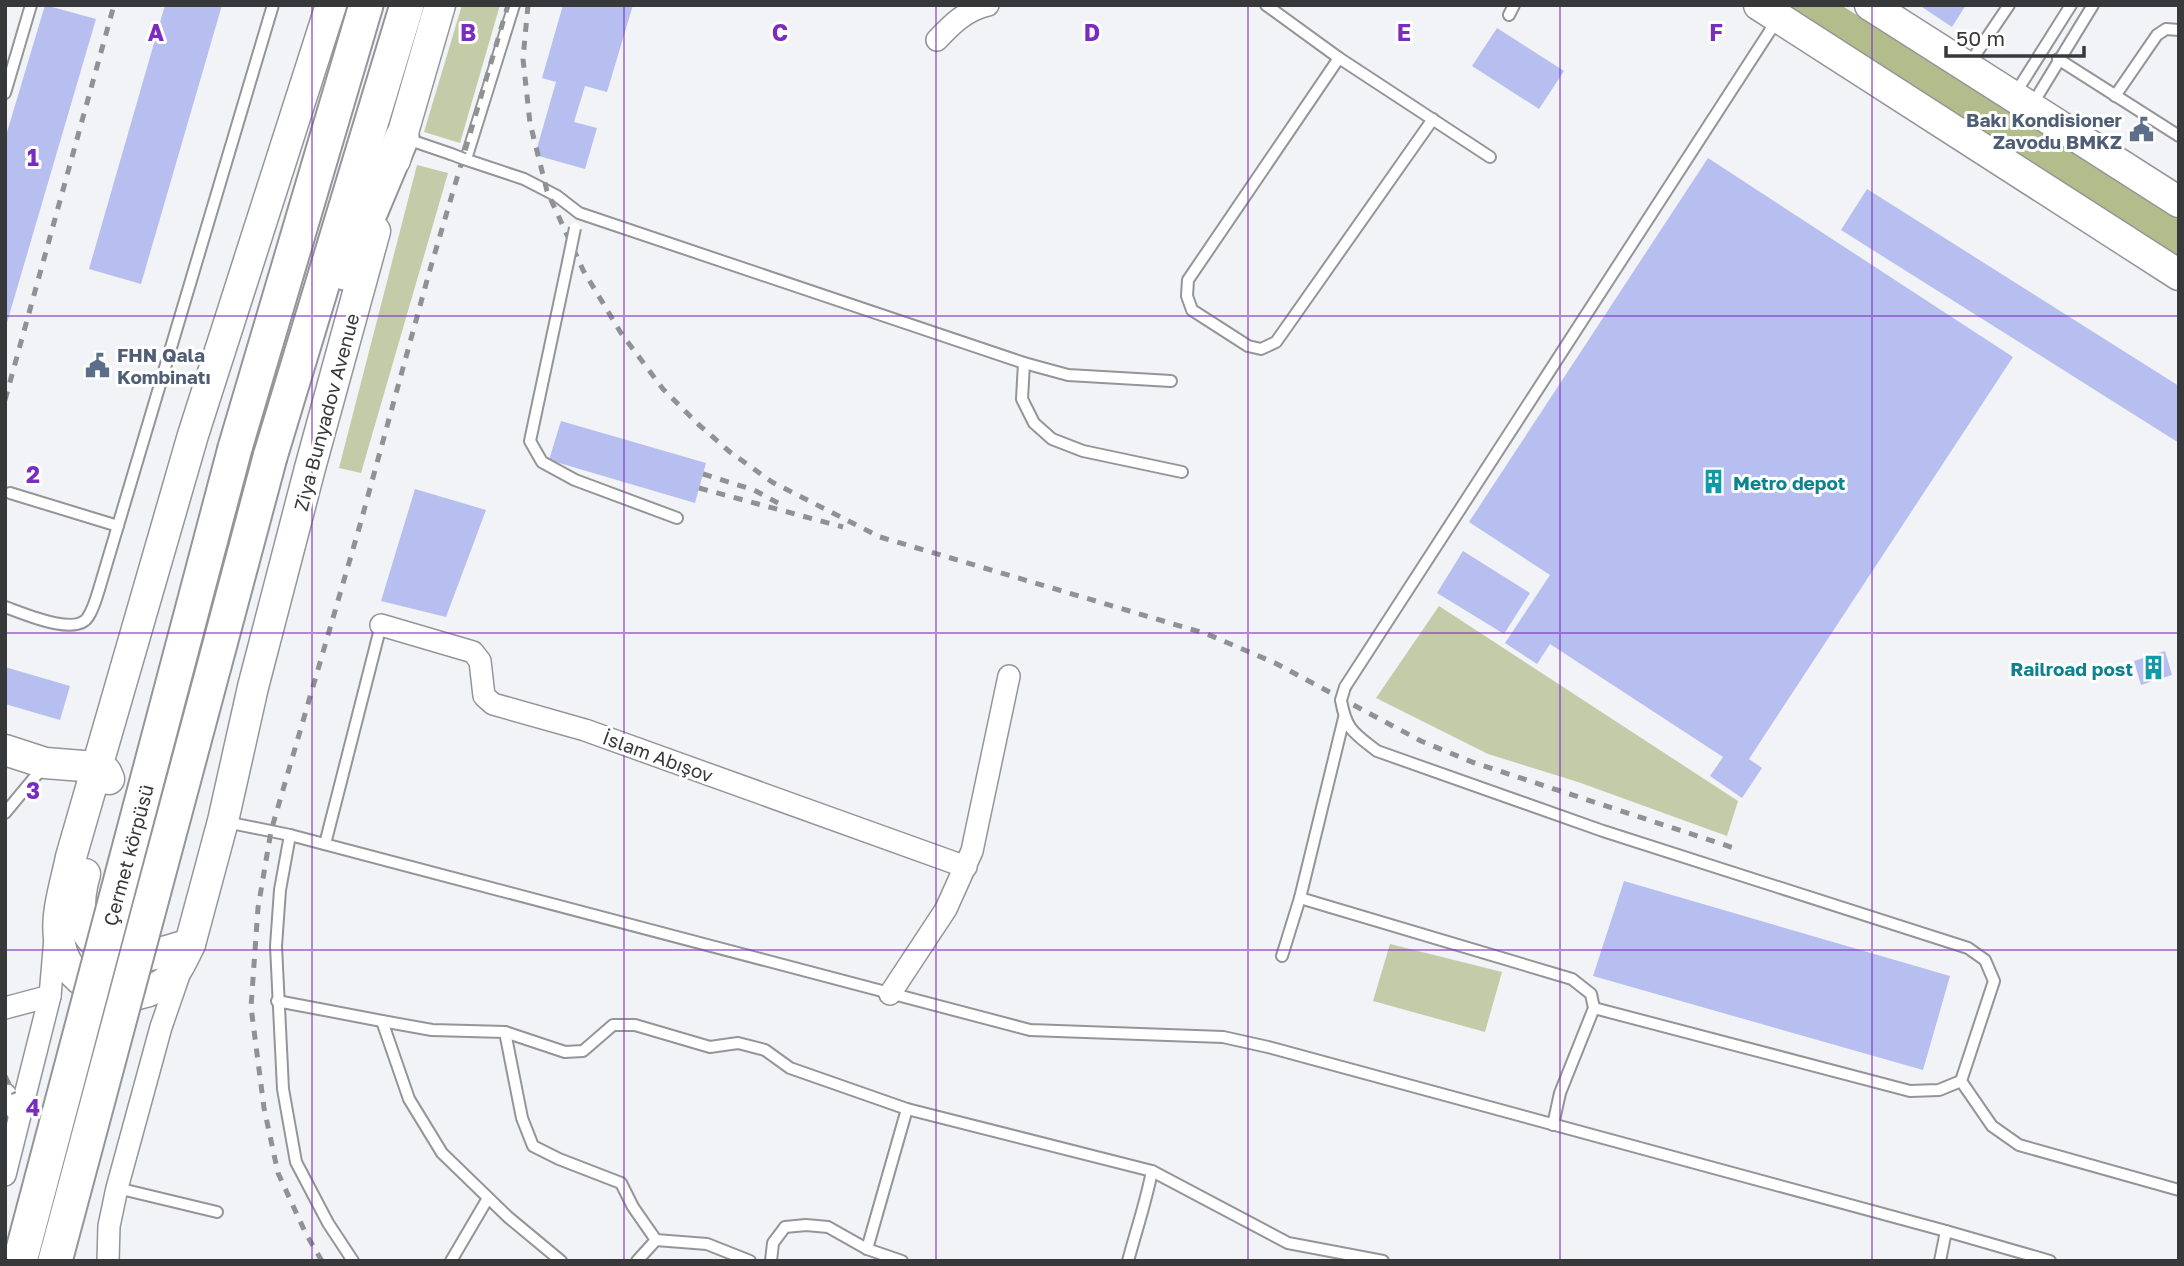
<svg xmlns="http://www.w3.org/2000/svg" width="2184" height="1266" viewBox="0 0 2184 1266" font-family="'Golos Text',sans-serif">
<rect width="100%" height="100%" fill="#f2f3f7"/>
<g fill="#c4cba8">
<polygon points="462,5 500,5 460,143 424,132"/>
<polygon points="417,165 448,173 361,473 339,468"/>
<polygon points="1439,606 1738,801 1727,836 1578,782 1488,754 1376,698"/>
<polygon points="1390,944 1502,972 1485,1032 1373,1001"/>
</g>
<polygon fill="#b3bd8b" points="1783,5 1841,5 2179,220 2179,260"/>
<g fill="#b7bff0">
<polygon points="45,5 96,19 6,326 5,139"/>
<polygon points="165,5 222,5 141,284 89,269"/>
<polygon points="563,5 633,5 607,92 585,86 574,122 597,128 585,169 535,155 556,82 542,78"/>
<polygon points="1919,5 1966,5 1952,27"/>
<polygon points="1497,28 1564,71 1539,109 1472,66"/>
<polygon points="1708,158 2013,357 1749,759 1762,768 1742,798 1710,776 1723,757 1550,644 1537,664 1505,643 1550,575 1469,522"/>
<polygon points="1867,189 2179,386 2179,443 1841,230"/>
<polygon points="561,421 706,463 695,503 549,460"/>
<polygon points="415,489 486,510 446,617 381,601"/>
<polygon points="1463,551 1530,593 1504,634 1437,593"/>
<polygon points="2165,651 2172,675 2141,685 2134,661"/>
<polygon points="5,667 70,686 60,720 5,704"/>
<polygon points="1624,881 1950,976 1923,1070 1593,976"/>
</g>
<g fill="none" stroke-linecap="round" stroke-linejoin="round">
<defs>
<g id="lane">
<polyline points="1266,5 1339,58 1490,157"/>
<polyline points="1509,15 1514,5"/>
<polyline points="1339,58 1188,280 1187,296 1192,310 1248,346 1261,349 1276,342 1433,119"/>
<polyline points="2058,59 2179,136"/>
<polyline points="1969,64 2009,5"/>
<polyline points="5,93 31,5"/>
<polyline points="2015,94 2071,5"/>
<polyline points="2115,96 2157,35 2166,29 2179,30"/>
<polyline points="2032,105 2093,5"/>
<polyline points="407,139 451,154"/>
<polyline points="464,159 524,179 557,196 579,213 1024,363 1068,375 1171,381"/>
<polyline points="466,159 514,5"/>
<polyline points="568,262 530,441 542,462 575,480 677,518"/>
<polyline points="1024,363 1022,399 1034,423 1052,439 1083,451 1182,472"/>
<polyline points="10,493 118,526"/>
<path d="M5,607C23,613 76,637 88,617C94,608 97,596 100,586L273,5"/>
<polyline points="1345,687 1777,20"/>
<path d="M1341,700C1346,730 1354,733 1377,751L1603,831L1968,948L1985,960L1994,981L1961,1081L1992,1126L2019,1145L2179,1190"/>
<polyline points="5,813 44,766"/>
<polyline points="226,822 290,835 1030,1030 1223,1037 1268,1047 1946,1231 2050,1261"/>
<polyline points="290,835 280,890 276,946 283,1089 296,1162 328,1223 353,1261"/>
<polyline points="325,844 381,625"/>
<polyline points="1300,898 1572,979 1591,994 1594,1008 1560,1093 1553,1125"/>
<polyline points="1282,956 1300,898 1344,718"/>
<polyline points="277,1001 382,1021 409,1099 442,1153 508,1217 561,1261"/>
<polyline points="1594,1008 1910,1091 1939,1090 1961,1081"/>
<polyline points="382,1021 432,1030 505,1032 565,1052 583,1051 613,1025 635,1025 710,1047 738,1043 765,1050 790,1068 907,1109 1152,1171"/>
<polyline points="505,1032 522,1118 533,1146 559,1159 621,1183 633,1207 656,1240 707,1244 750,1261"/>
<polyline points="117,1188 217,1212"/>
<polyline points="867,1249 907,1109"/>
<polyline points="451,1261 488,1198"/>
<polyline points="637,1261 656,1240"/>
<polyline points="771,1261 773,1243 785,1227 806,1225 828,1227 867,1249 902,1261"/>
<path d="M1128,1261C1136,1231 1146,1202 1152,1171L1288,1243L1383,1261"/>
<polyline points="1940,1261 1946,1231"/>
</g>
<g id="street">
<path d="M937,40C952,24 966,10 988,5"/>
<polyline points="381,625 473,652 480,661 484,696 493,704 585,730 966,867"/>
<polyline points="890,994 946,909 972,851 1009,676"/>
<polyline points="5,1008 50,996"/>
<polyline points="5,1094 20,1115"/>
<polyline points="5,1175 50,996 55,938"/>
<polyline points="108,1261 109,1226 117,1188 161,1027 181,969"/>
</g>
<g id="secondary">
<path d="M331,5L193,435L71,857C65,888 52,921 62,952C76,995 133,1009 168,980C178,971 184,956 190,944L223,821L253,687L310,468L375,231"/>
<polyline points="1759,5 2179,275"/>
<polyline points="1870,5 2179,202"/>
<polyline points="395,160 440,5"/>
<polyline points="5,750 45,763 96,767 106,772 109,779"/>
<path d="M85,874C77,902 76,929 102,948C109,953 117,957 127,957C148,958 170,950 190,944"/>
</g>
<g id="primary">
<polyline points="345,273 402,137"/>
<polyline points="235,448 366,5"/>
<polyline points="270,457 407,5"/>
</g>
</defs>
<use href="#lane" stroke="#949598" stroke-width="14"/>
<use href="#street" stroke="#949598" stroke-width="24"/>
<use href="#secondary" stroke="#949598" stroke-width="33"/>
<use href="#primary" stroke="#949598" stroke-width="37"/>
<use href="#lane" stroke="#fff" stroke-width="10"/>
<use href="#street" stroke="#fff" stroke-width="21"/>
<use href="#secondary" stroke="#fff" stroke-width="30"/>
<use href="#primary" stroke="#fff" stroke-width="33"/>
<g stroke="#909193" stroke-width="5" stroke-dasharray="9 9" stroke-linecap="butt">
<polyline points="528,5 523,59 530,123 547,191 583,270 621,333 663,389 698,424 730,452 772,482 880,537 1207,634 1275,663 1421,741 1472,762 1740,850"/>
<polyline points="5,400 114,5"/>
<polyline points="703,474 754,490 778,503"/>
<polyline points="699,488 843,527"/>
<polyline points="5,1076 14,1094"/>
<polyline points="322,1261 306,1234 278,1173 264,1108 251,1007 258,908 271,831 360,525 429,273 508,5"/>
</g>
<defs>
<g id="lane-bridge">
<polyline points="451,154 464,159"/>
<polyline points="568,262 575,228"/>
<polyline points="1341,700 1345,687"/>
</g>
<g id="primary-bridge">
<polyline points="20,1261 235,448"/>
<polyline points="55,1261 270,457"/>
</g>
</defs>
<use href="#lane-bridge" stroke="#949598" stroke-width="14" stroke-linecap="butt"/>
<use href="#primary-bridge" stroke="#949598" stroke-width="37" stroke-linecap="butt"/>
<use href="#lane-bridge" stroke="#fff" stroke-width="10"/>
<use href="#primary-bridge" stroke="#fff" stroke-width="33"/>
</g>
<path fill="none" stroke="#7b2cbf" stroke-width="2" stroke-opacity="0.55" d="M312,5V1261M624,5V1261M936,5V1261M1248,5V1261M1560,5V1261M1872,5V1261M5,316H2179M5,633H2179M5,950H2179"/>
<defs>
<symbol id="civic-bare" viewBox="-9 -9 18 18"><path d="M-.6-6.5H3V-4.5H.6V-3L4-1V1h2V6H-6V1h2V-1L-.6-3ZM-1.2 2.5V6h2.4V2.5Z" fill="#5c6f8a" stroke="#fff" stroke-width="2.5" paint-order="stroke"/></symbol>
<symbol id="building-bare" viewBox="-9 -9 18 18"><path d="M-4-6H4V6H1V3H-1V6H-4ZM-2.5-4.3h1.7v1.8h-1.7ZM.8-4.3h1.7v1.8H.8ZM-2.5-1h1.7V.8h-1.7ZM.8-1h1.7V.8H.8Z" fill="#0f9aa8" stroke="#fff" stroke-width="2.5" paint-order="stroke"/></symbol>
</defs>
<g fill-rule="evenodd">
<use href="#civic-bare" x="2124" y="112" width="35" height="35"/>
<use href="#civic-bare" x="80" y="348" width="35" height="35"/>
<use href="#building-bare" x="1696" y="464" width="35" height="35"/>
<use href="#building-bare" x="2136" y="650" width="35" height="35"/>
</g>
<g text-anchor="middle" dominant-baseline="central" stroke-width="6" stroke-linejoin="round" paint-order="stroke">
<g font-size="19" font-weight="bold" fill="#4e5e75" stroke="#fff" text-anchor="end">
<text x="2122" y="119">Bakı Kondisioner<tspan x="2122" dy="22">Zavodu BMKZ</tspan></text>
<text x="117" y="354" text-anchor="start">FHN Qala<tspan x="117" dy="22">Kombinatı</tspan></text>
</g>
<g font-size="19" fill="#373839" stroke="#fff">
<text transform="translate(326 412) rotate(-75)">Ziya Bunyadov Avenue</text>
<text transform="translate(658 756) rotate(20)">İslam Abışov</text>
<text transform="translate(128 855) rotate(-75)">Çermet körpüsü</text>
</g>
<g font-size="19" font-weight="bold" fill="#0d838f" stroke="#fff" text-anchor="start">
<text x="1733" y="482">Metro depot</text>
<text x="2133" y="668" text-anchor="end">Railroad post</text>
</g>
</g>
<g font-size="23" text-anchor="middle" font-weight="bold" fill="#7b2cbf" stroke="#fff" stroke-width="6" stroke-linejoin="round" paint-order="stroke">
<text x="156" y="41">A</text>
<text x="468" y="41">B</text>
<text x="780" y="41">C</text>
<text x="1092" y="41">D</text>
<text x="1404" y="41">E</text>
<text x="1716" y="41">F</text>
<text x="33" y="166">1</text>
<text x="33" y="483">2</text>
<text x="33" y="799">3</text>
<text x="33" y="1116">4</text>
</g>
<rect width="2184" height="1266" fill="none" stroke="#373839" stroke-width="14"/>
<path d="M1946 46v10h138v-10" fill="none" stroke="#373839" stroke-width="3.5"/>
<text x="1956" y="46" font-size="21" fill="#373839" stroke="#ffffff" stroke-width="5" paint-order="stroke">50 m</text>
</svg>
